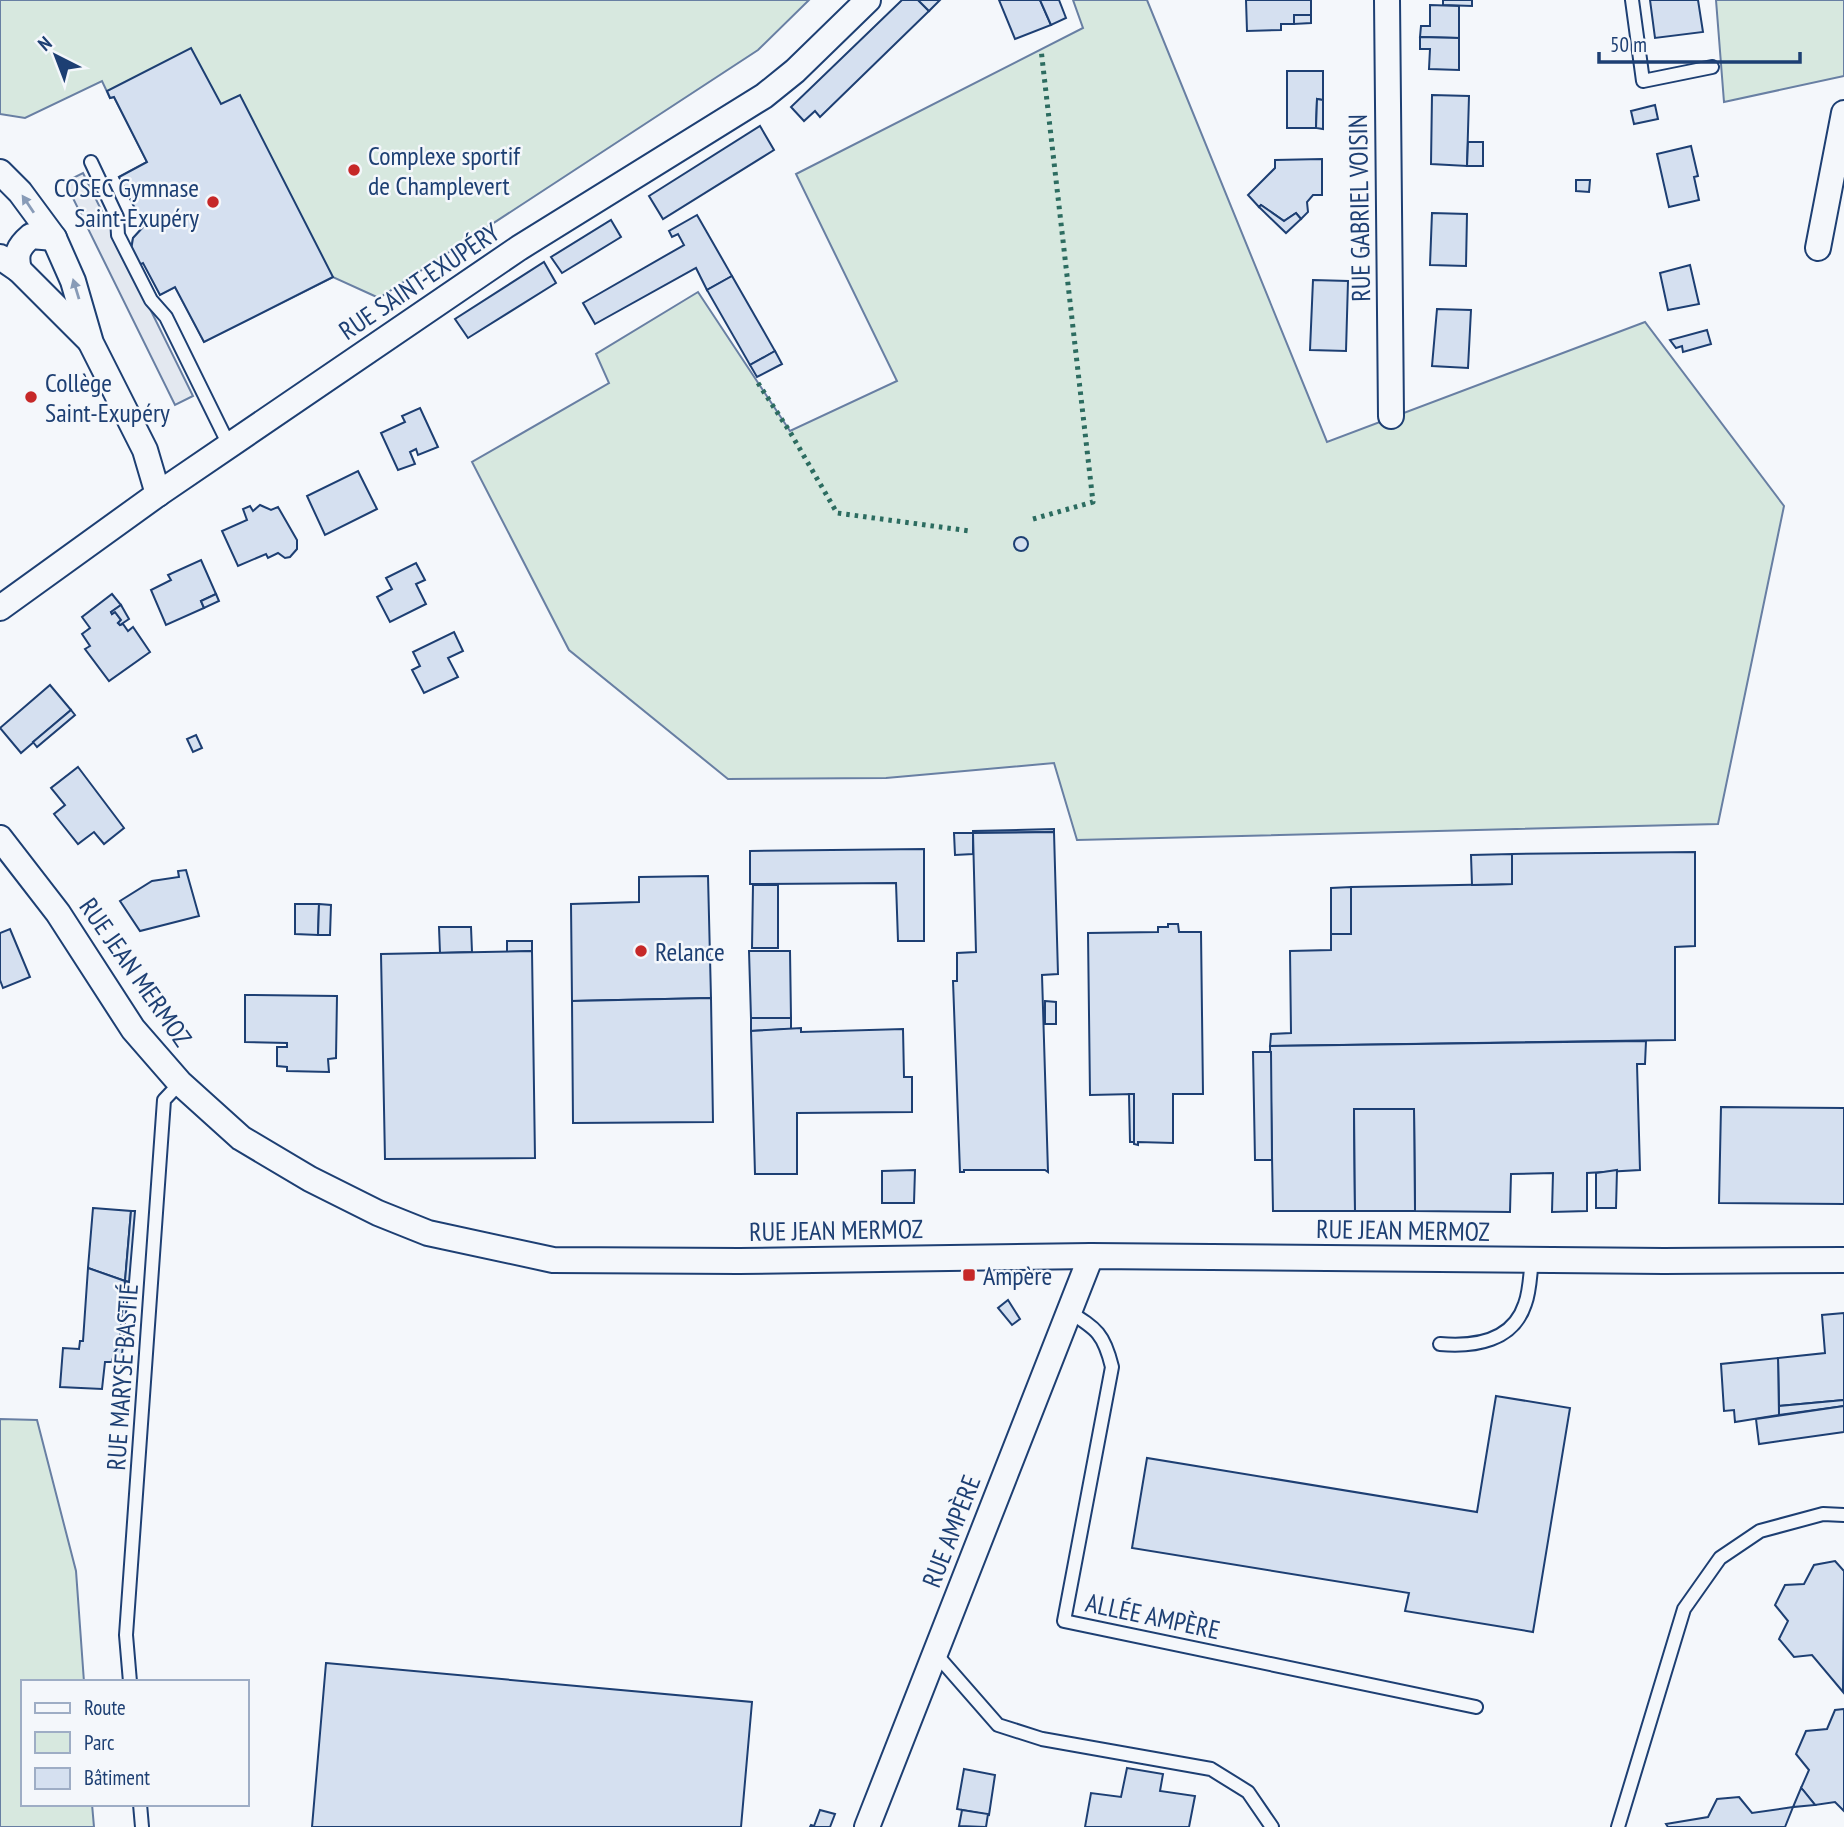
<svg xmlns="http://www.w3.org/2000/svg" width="1844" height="1827" viewBox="0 0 1844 1827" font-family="'PT Sans Narrow',sans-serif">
<rect width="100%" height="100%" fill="#f4f7fb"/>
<g fill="#d7e8df" stroke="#687fa3" stroke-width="2">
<polygon points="0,0 809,0 758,50 379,298 333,277 204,342 175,287 160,295 144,263 131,250 133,238 144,226 119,177 147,162 114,97 110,98 102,81 25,118 0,114"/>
<polygon points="1073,0 1147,0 1327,442 1645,322 1784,506 1718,824 1077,840 1054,763 886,778 728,779 569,650 472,462 609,383 596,354 698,292 790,431 897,381 796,174 1083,28"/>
<polygon points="1716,0 1844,0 1844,76 1724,102"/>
<polygon points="0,1419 37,1420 76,1571 84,1682 23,1682 23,1804 92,1804 94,1827 0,1827"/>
</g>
<polygon fill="#e3e8f0" stroke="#687fa3" stroke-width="2" points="83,173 193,396 175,405 65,182"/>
<g fill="#d5e0f0" stroke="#1d3f73" stroke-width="2">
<polygon points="902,0 918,0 929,11 820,117 815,111 804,121 791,107"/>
<polygon points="918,0 940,0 929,11"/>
<polygon points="999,0 1040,0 1051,25 1015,39"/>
<polygon points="1040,0 1059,0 1066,18 1051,25"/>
<polygon points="1246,0 1311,0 1311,15 1294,15 1294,24 1281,24 1281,30 1247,31"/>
<polygon points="1443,0 1472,0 1472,6 1443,5"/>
<polygon points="1650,0 1698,0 1703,32 1655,38"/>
<polygon points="1430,5 1459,6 1459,38 1420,37 1421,26 1430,26"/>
<polygon points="1294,15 1311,15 1311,23 1294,24"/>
<polygon points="1420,37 1459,38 1459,70 1429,69 1430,49 1420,49"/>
<polygon points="191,48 221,104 240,95 333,277 204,342 175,287 160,295 143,263 137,266 131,250 133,238 144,226 119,177 147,162 114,97 110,98 107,91"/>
<polygon points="1287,71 1323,71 1323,100 1317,99 1316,128 1287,128"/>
<polygon points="1432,95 1469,96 1467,166 1431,164"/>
<polygon points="1317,99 1323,100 1323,129 1316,128"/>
<polygon points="1655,105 1658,119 1634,124 1631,111"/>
<polygon points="760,126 774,150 663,219 649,196"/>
<polygon points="1468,142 1483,142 1483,166 1467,166"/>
<polygon points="1691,146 1698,176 1694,177 1699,200 1669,207 1657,154"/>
<polygon points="1322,159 1322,195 1313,195 1307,202 1308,212 1301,219 1296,213 1284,221 1261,205 1259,207 1248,195 1275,168 1275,160"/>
<polygon points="1576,180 1590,180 1589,192 1576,191"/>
<polygon points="1261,205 1284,221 1296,213 1301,219 1286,233 1259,207"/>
<polygon points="1432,213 1467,214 1466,266 1430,265"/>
<polygon points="697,215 732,276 707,290 696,268 595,324 583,303 684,245 678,234 672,237 669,231"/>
<polygon points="611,220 621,237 562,273 551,257"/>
<polygon points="544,262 556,283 468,338 455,319"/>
<polygon points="1690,265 1699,304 1668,310 1660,273"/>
<polygon points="732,276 775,351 750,365 707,290"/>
<polygon points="1313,280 1348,281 1346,351 1310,350"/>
<polygon points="1437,309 1471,310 1468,368 1432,366"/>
<polygon points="1707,330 1711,344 1683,352 1682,346 1676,348 1670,340"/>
<polygon points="775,351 782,364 757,377 750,365"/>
<polygon points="420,408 438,447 418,455 416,449 410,452 415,464 398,470 381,433 405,422 402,416"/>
<polygon points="358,471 377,509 325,535 307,496"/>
<polygon points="260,505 271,510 278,507 297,540 297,549 290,557 285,558 278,553 268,558 266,554 238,566 222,531 247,520 243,509 250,506 253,511"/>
<circle cx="1021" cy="544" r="7"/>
<polygon points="201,560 216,594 201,601 204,608 166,625 151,590 171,580 168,575"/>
<polygon points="416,563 425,580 416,584 426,604 390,622 377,597 392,589 386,578"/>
<polygon points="112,594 121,605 111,612 112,614 115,612 121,620 118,623 120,625 123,624 128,631 133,627 150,652 109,681 85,649 90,646 82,634 90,628 82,617"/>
<polygon points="216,594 219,601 204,608 201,601"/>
<polygon points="121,605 129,619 120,625 118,623 121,620 115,612 112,614 111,612"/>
<polygon points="454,632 463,651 448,658 458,677 424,693 412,670 420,666 413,652"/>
<polygon points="50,685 71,710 21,753 0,728"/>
<polygon points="71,710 75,715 37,747 33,742"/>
<polygon points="196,735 202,748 193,752 187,739"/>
<polygon points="78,767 124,828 104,844 94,832 78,844 54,814 65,805 51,788"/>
<polygon points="1054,829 1054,832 973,833 973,831"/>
<polygon points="1054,832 1058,974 1042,975 1048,1172 1045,1170 964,1170 964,1172 960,1172 953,981 957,981 957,953 976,952 973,833"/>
<polygon points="954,833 973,833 973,854 955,855"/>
<polygon points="924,849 924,941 898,941 896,883 750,884 750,851"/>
<polygon points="1695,852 1695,946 1675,947 1675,1040 1270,1046 1271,1034 1291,1033 1290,951 1331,950 1331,934 1351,934 1351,887 1512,884 1512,854"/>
<polygon points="1512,854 1512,884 1472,885 1471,855"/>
<polygon points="186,870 199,916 140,931 120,901 152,881 179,877 178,871"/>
<polygon points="708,876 711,998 572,1001 571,904 639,902 639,877"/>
<polygon points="753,885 778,885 778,948 752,948"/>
<polygon points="1351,887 1351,934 1331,934 1331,888"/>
<polygon points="295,904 319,904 318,935 295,934"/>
<polygon points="319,904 331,905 330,935 318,935"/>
<polygon points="1168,924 1178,924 1179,932 1201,932 1203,1094 1173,1094 1173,1143 1138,1142 1138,1145 1134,1144 1134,1094 1090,1095 1088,933 1158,932 1158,927 1168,927"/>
<polygon points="439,927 471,927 472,952 440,953"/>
<polygon points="10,929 30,977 3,988 0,980 0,933"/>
<polygon points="507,941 532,941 532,951 507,952"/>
<polygon points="532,951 535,1158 385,1159 381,954"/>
<polygon points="749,951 790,951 791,1018 751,1018"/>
<polygon points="245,995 337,996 336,1058 328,1059 329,1072 287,1071 287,1067 277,1066 277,1047 287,1047 287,1043 245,1042"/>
<polygon points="711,998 713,1122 573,1123 572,1001"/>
<polygon points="1045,1001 1056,1002 1056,1024 1045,1024"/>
<polygon points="751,1018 791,1018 791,1029 751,1031"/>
<polygon points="801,1028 801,1032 903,1029 904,1077 912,1077 912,1112 797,1113 797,1174 755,1174 751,1031"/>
<polygon points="1646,1041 1645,1064 1637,1064 1640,1170 1587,1173 1587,1211 1552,1212 1553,1173 1511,1174 1510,1212 1415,1211 1414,1109 1354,1109 1355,1211 1273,1211 1270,1046"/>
<polygon points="1253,1052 1271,1052 1272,1160 1255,1160"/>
<polygon points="1129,1094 1134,1094 1134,1142 1130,1142"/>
<polygon points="1721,1107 1844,1108 1844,1204 1719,1203"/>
<polygon points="1354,1109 1414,1109 1415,1211 1355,1211"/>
<polygon points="915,1170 914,1203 882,1203 882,1171"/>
<polygon points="1617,1170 1616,1208 1596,1208 1596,1173"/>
<polygon points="93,1208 131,1211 125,1281 88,1268"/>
<polygon points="131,1211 135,1211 129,1282 125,1281"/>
<polygon points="88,1268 125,1281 119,1346 114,1353 112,1362 105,1362 102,1389 60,1387 63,1348 79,1349 80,1341 83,1341"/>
<polygon points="125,1281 129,1282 121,1365 114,1353 119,1346"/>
<polygon points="1008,1300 1020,1319 1012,1325 998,1308"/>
<polygon points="1844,1313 1844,1400 1779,1406 1778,1358 1825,1353 1822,1315"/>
<polygon points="1778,1358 1779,1415 1735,1422 1734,1410 1724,1411 1721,1364"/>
<polygon points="1496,1396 1570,1408 1533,1632 1405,1611 1409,1593 1132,1548 1147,1458 1477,1512"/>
<polygon points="1844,1400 1844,1406 1779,1415 1779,1406"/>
<polygon points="1844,1406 1844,1432 1759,1444 1756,1419"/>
<polygon points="1835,1561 1844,1571 1843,1692 1812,1655 1794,1657 1779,1639 1788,1621 1775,1605 1785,1585 1804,1584 1814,1565"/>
<polygon points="326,1663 752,1702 741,1827 312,1827"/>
<polygon points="1844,1709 1844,1811 1835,1802 1815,1805 1801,1788 1809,1770 1796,1754 1806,1731 1827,1729 1835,1710"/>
<polygon points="1127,1768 1163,1774 1160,1791 1195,1796 1189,1827 1085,1827 1091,1793 1121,1797"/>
<polygon points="964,1769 995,1775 989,1815 957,1809"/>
<polygon points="1801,1788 1803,1790 1815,1805 1793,1807"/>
<polygon points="1739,1797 1752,1813 1793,1807 1785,1827 1668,1827 1666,1824 1708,1817 1717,1799"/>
<polygon points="820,1810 835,1814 830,1827 810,1827 811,1825 814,1826"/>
<polygon points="962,1810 988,1814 986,1827 959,1826"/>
</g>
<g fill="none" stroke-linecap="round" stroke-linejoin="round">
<defs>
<g id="lane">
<polyline points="1632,0 1643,81 1712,67"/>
<polyline points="91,162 117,217 118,235 151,300 166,317 229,445"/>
<path d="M1068,1311C1097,1329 1104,1334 1112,1367L1064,1621L1476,1707"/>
<path d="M1440,1344C1475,1347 1513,1341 1525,1304C1530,1291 1530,1274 1532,1260"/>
<polyline points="935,1653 998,1725 1042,1739 1211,1769 1248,1792 1272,1827"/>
<polyline points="130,1682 126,1635 164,1100 180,1083"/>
<polyline points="140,1804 142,1827"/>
<polyline points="1618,1827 1684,1609 1720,1558 1760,1531 1823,1514 1844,1515"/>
</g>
<g id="street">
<polyline points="1387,0 1391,416"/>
<polyline points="0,172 20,192 54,238 73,281 91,343 145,450 158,494"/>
<polyline points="1818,248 1844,113"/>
<polyline points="0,257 19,270 89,340"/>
<path d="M19,270C15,254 18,247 31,236L54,238"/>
<polyline points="0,608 158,494 519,248 764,96 795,71 868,0"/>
<polyline points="0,838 58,913 133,1029 180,1083 241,1138 310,1179 378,1213 428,1233 553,1260 739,1261 1091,1256 1664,1261 1844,1260"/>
<polyline points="867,1827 1091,1256"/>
</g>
</defs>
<use href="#lane" stroke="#1d3f73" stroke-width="16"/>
<use href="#street" stroke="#1d3f73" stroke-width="28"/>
<use href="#lane" stroke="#f4f7fb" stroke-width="12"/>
<use href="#street" stroke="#f4f7fb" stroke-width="24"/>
<g stroke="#2c6c60" stroke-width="5" stroke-dasharray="3.5 5" stroke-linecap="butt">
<polyline points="758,383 790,432 837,513 970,531"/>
<polyline points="1033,519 1093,502 1041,49"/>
</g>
</g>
<defs><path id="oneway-solid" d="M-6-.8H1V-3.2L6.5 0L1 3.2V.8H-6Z" transform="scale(1.75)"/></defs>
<g fill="#889bb7">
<use href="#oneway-solid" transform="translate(28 204) rotate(-124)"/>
<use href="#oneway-solid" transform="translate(76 289) rotate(-107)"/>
</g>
<g fill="#c62828" stroke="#f4f7fb" stroke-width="2.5">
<circle cx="354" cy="170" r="7"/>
<circle cx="213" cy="202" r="7"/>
<circle cx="31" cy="397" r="7"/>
<circle cx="641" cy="951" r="7"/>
<rect x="962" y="1268" width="14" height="14" rx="3.5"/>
</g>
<g text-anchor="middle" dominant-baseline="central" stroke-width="5" stroke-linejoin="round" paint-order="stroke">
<g font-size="26" fill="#1d3f73" stroke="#f4f7fb" text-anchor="start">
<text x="368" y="155">Complexe sportif<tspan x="368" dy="30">de Champlevert</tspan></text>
<text x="199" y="187" text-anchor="end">COSEC Gymnase<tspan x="199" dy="30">Saint-Exupéry</tspan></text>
<text x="45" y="382">Collège<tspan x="45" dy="30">Saint-Exupéry</tspan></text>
<text x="655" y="951">Relance</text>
<text x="983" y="1275">Ampère</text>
</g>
<g font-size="26" fill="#1d3f73" stroke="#f4f7fb">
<text transform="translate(1359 208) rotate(-91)">RUE GABRIEL VOISIN</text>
<text transform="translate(419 281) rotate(-34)">RUE SAINT-EXUPÉRY</text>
<text transform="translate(136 972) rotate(55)">RUE JEAN MERMOZ</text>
<text transform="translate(836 1230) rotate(-1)">RUE JEAN MERMOZ</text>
<text transform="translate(1403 1230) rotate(1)">RUE JEAN MERMOZ</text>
<text transform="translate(122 1377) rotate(-86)">RUE MARYSE BASTIÉ</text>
<text transform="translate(951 1531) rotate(-69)">RUE AMPÈRE</text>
<text transform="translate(1153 1616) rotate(12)">ALLÉE AMPÈRE</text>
</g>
</g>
<rect x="21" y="1680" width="228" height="126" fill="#f4f7fb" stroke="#9eadc5" stroke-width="2"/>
<rect x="35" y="1703" width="35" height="10" fill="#f4f7fb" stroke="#9eadc5" stroke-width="2"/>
<text x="84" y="1715" font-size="21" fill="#1d3f73">Route</text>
<rect x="35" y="1732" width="35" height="21" fill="#d7e8df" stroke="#9eadc5" stroke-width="2"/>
<text x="84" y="1750" font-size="21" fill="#1d3f73">Parc</text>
<rect x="35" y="1768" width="35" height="21" fill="#d5e0f0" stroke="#9eadc5" stroke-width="2"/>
<text x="84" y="1785" font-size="21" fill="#1d3f73">Bâtiment</text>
<g transform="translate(56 56) rotate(318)" stroke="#f4f7fb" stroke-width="5" paint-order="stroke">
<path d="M0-5L12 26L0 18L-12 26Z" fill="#1d3f73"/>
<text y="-10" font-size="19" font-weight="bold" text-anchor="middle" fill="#1d3f73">N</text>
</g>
<path d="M1599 52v10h201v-10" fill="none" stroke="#1d3f73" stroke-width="3.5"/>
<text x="1610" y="52" font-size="21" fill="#1d3f73" stroke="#f4f7fb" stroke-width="5" paint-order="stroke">50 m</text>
</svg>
